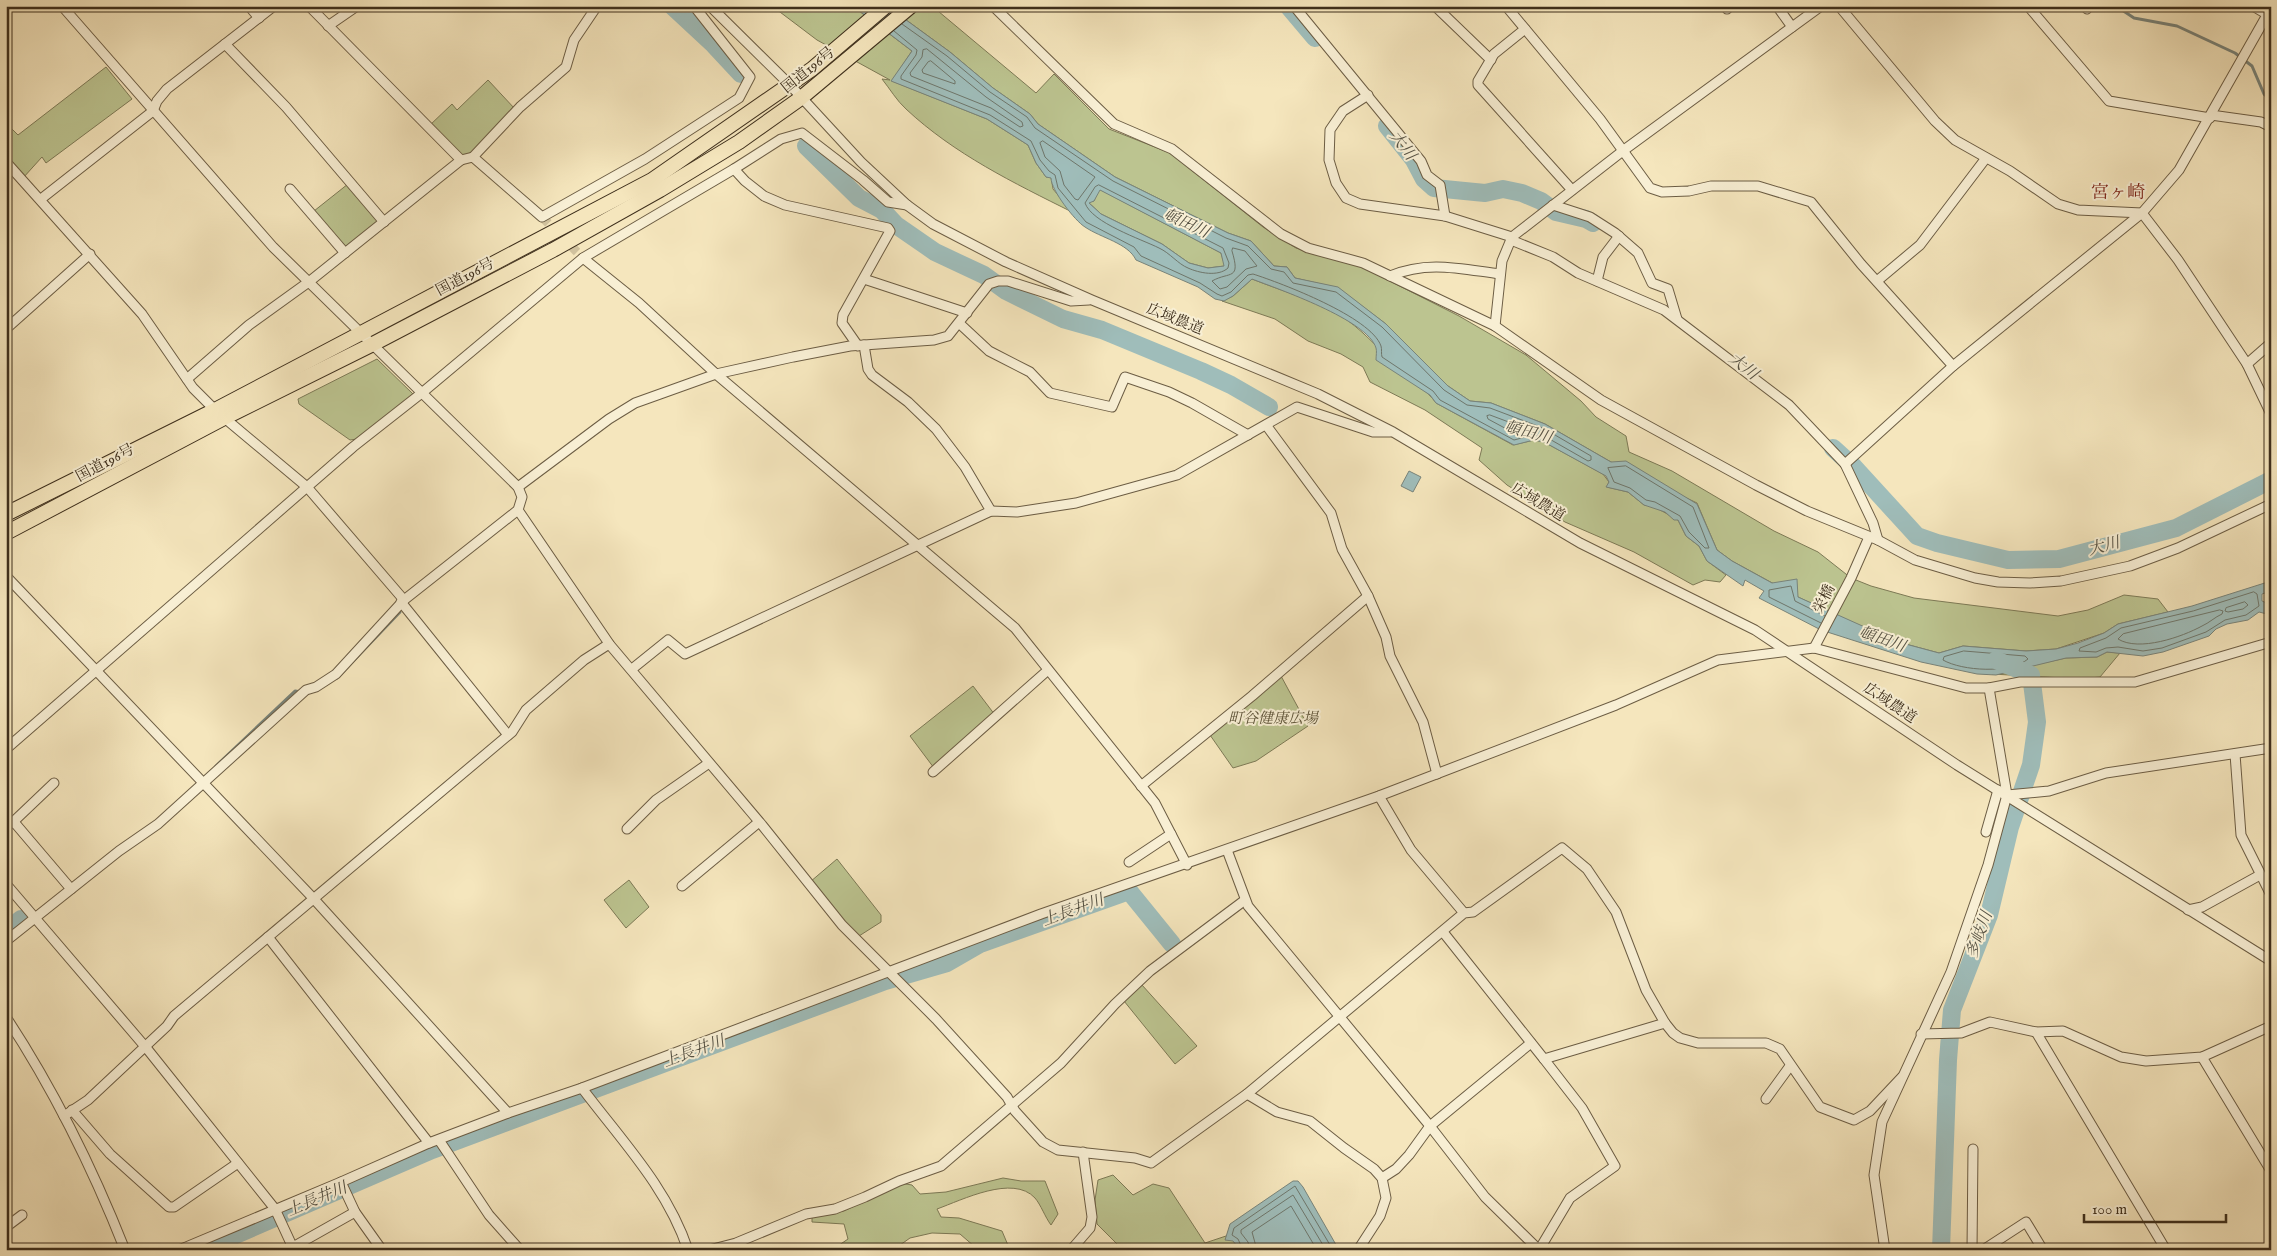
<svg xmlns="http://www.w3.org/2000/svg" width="2277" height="1256" viewBox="0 0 2277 1256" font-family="'IM FELL English','Noto Serif JP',serif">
<rect width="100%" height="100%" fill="#f5e6bd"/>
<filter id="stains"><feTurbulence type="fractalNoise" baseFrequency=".004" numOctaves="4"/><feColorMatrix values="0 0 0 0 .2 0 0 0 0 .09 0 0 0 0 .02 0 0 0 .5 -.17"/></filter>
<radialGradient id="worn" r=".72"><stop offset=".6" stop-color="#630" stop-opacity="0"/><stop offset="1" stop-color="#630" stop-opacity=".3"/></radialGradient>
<g fill="#bcc490" stroke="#7d7a56">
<path d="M772,6H853L859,11L912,51L892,81L987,119L1028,145L1036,163L1046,177H1051L1053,189L1072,212C1014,183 954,154 906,109C897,101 890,89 882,79L890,80L817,40Z"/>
<polygon points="887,6 932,6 1036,93 1054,74 1109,129 1170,153 1263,227 1296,248 1360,266 1459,316 1526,355 1581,401 1596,417 1626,436 1629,452 1672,471 1774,531 1818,552 1851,578 1871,586 1914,598 2058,616 2088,610 2124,595 2158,599 2168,612 2118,624 2104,633 2056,649 2026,651 1963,646 1939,653 1898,642 1860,626 1798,597 1732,561 1717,550 1697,503 1611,462 1545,424 1491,403 1470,401 1448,386 1386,324 1338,288 1295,278 1287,267 1274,266 1251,241 1228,233 1115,177 1038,124 1030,114 993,88 950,52"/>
<polygon points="106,67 132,99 46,163 42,157 23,178 6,160 6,130 10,127 18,135"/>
<polygon points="488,80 515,109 470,154 460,157 429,126 452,104 457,110"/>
<polygon points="348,184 378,219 379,224 347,248 314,211"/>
<polygon points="1099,189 1221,253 1225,266 1208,268 1189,263 1162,244 1101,214 1088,202 1094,201"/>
<path d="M1252,279C1282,291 1321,302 1347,320C1368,335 1384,355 1403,373C1413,383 1428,391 1436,403L1513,445L1534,440L1544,442L1603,474L1609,482L1607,487L1628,492L1644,505L1653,506L1678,520L1686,536L1699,546L1707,561L1726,575L1720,582L1705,580L1693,585L1634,552L1565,522L1507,485L1479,460L1482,448L1425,410L1370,382L1363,367L1341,354L1308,341L1275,319L1222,301L1233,296Z"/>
<polygon points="377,359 413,394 357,439 350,440 299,404 298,399"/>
<polygon points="2107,652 2120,653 2100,677 2080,679 1992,674 2066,658 2097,657"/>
<polygon points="1281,676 1308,726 1256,761 1233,768 1210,735"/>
<polygon points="973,686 995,715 934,768 910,736"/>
<polygon points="837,859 881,915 881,922 859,936 853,932 810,882"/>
<polygon points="629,880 649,907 626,928 604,900"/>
<polygon points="1142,985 1197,1046 1175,1064 1124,1001"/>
<polygon points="1113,1175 1133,1195 1153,1184 1169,1188 1205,1243 1244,1230 1260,1250 1123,1250 1097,1224 1095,1200 1098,1180"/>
<path d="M1003,1178L1021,1181H1045L1058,1214L1051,1225C1045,1217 1041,1205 1035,1198C1013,1174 962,1200 937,1209L941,1217L959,1218L1002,1231L1010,1250H976L975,1247L960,1234L932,1233L910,1238L893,1250H832L848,1239L844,1224L812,1222V1212L844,1211L900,1183L912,1185L920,1194L946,1192Z"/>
</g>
<g fill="#9fbdba" stroke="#78847b" fill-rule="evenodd">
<path d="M853,6H887L950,52L993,88L1030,114L1038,124L1115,177L1228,233L1251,241L1274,266L1287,267L1295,278L1338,287L1386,324L1448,386L1470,401L1491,403L1545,424L1611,462L1626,461L1697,504L1717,550L1732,561L1772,583L1797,579L1798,597L1898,642L1939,653L1963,646L2026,651L2056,649L2078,643L2104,633L2118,624L2192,606L2271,581V591L2262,594V601L2271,605V615L2259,612L2248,620L2227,624L2216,629L2209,636L2163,652L2143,656L2107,652L2097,657L2066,658L1996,675L1977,674L1921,662L1821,630L1759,598L1764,591L1745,580L1743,586L1707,561L1699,546L1686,536L1678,520H1674L1665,512L1644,505L1628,492L1606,487L1609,482L1606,476L1544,442L1534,440L1514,445L1436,403L1430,395L1376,360C1376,356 1377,351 1376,348C1368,320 1278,289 1252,279L1233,296L1224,301L1215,299L1198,287L1136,260C1128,243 1101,238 1085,227C1075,221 1051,190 1051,178L1046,177L1036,163L1028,145L987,119L891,81L912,51ZM1100,190L1221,253L1224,266L1208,268L1189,263L1162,244L1101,214L1089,203L1094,201Z"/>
<polygon points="1409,471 1421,477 1413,492 1401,486"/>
<polygon points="1293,1181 1298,1181 1303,1187 1339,1250 1240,1250 1233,1241 1225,1240 1230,1224"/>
</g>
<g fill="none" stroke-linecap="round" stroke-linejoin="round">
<g stroke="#6e766b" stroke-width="1">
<path d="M894,31L917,50L916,55L901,76V79L990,115L1031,141L1040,160L1049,171L1055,175L1058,188L1086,222L1134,247L1141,256L1200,283L1217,294L1222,296L1231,292L1248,275L1253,274C1281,283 1371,317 1381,346C1382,349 1381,354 1382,357L1433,391L1440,400L1514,440L1533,435L1546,437L1588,461L1591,460V456L1543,428L1490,408L1467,405L1444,390L1382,327L1336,292L1293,283L1284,272L1271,269L1248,246L1226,238L1113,181L1035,128L1027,117L990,92L947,56L902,24"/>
<polygon points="927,49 986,97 1022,122 1023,126 1020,127 991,108 911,76 910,73 922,57 923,50"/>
<polygon points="931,61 955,81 955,84 923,73 922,70 928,62"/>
<polygon points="1043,141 1095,177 1078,200 1075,199 1064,185 1060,171 1045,157 1040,143"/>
<path d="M1099,185L1223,248L1229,263L1228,268C1218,277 1199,273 1188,268C1178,264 1170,253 1159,248C1141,239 1092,223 1085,203L1095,187Z"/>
<path d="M1233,248L1245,251L1257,266L1246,269L1227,287L1220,289L1212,281C1230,271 1241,281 1232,251Z"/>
<polygon points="1490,415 1522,427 1523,430 1514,433 1488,419 1487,416"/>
<polygon points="1626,466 1693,507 1709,548 1705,548 1689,532 1680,516 1655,502 1646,500 1630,488 1614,482 1608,468"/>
<polygon points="2254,592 2257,594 2259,606 2246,615 2225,620 2206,632 2162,648 2143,651 2118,647 2106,648 2096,652 2079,651 2080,648 2106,638 2121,628 2193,611"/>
<polygon points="2245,602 2248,605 2243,609 2228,612 2225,611 2226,608"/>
<path d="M2220,610L2223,611L2222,614C2215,617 2209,623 2202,626C2182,637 2139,652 2118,639L2123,634Z"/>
<polyline points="1821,623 1769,597 1769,590 1791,586 1795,601 1825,616"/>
<path d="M1964,651L2025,656L2028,659C2010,674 1962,671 1943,660L1944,657Z"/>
<polyline points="1243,1250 1238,1239 1232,1235 1234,1228 1295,1186 1333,1250"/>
<polyline points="1250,1250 1248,1242 1241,1233 1241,1230 1293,1195 1326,1250"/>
<polyline points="1257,1250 1252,1232 1291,1206 1317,1250"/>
</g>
<g stroke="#78847b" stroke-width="3">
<polyline points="2116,6 2134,18 2177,26 2235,53 2252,66 2264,94 2271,100"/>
<polyline points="337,678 400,612"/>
<polyline points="216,766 295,691 302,692"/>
</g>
<g stroke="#9fbdba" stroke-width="18">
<polyline points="672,6 714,45 741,74"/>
<polyline points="1288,6 1315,38"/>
<polyline points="1387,126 1414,160 1424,179 1434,188 1485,193 1503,189 1522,193 1541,201 1556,212 1586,219 1593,223"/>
<polyline points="806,146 859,198 882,210 896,225 935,252 984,275 1006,291 1063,319 1102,330 1201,371 1231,385 1269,407"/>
<polyline points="1833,448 1854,467 1917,536 1937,543 2008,560 2059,559 2176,528 2271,480"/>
<polyline points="6,931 21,919"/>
<polyline points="201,1250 432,1150 885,981 947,963 980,944 1129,891 1172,944"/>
<polyline points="1941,1250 1948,1060 1952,1010 1989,915 2010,827 2031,765 2037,722 2031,675 1996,660"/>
</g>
<polyline stroke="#d0c19d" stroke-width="9" stroke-dasharray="9 4.5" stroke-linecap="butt" points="542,217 583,258"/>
<defs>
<g id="minor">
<polyline points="249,6 259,18"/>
<polyline points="309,6 461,160"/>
<polyline points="710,6 790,85 861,162 907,205 933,224 1006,262 1092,300 1318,394 1393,432 1580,543 1755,630 1957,765 2271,961"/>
<polyline points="993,6 1114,124 1172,149 1281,234 1308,248 1363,263 1495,326 1601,400 1756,485 1807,511 1878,540 1915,560 1975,578 1998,582 2030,583 2061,581 2130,566 2178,548 2271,504"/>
<polyline points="1294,6 1421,161 1427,175 1440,185 1445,216"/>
<polyline points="1435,6 1491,60"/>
<polyline points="1506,6 1600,119 1650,188 1662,192 1689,191 1711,186 1758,186 1811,202 1861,264 1953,366"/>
<polyline points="1777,6 1792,27"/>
<polyline points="1839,6 1935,121 1955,140 2010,171 2058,204 2078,210 2142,213 2178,260 2247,364 2271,414"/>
<polyline points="2028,6 2109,101 2210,118"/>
<polyline points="2253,6 2270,16"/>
<polyline points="1727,9 1730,6"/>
<polyline points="2087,9 2089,6"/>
<polyline points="328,26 357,6"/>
<polyline points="1525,29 1494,54 1478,81 1478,85 1572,190"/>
<polyline points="225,44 286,107 384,222"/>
<polyline points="1368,95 1343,111 1330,130 1329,160 1336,183 1346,198 1360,204 1445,216 1512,237"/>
<polyline points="2211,115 2261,122 2271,127"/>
<polyline points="473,157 520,107 566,67 574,40 597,6"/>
<polyline points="6,162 142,314 193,388 215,410 307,487 404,600"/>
<polyline points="734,169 745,181 764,196 785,205 888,228 890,231 843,315 842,323 858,346"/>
<polyline points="290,189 345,253"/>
<polyline points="41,199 153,111 157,101 167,89 274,6"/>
<polyline points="1553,205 1590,217 1615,233 1638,253 1652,283 1668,289 1677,319"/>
<polyline points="1511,240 1553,257 1578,273 1664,310 1789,405 1845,464 1873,523 1878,540"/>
<polyline points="583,258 639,303 716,374 1015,628 1155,803 1187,865"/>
<path d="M1390,276C1428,260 1461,269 1500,274"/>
<polyline points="864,279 967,313"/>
<polyline points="1597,281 1603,257 1619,236"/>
<polyline points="1877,281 1920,245 1986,158"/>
<polyline points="960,324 989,351 1030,372 1050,393 1112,407 1125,377 1169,392 1192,403 1248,435"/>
<polyline points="1495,326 1502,261 1512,237 1624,150 1821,6"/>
<polyline points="6,329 90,254"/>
<polyline points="864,345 868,369 872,375 908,402 936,429 965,467 991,511"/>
<polyline points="2247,364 2271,343"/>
<polyline points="187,379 249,325 310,281 461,160 473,157 542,217 645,159 739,98 750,77 694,6"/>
<polyline points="1266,425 1331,513 1342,549 1368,596 1386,637 1390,656 1423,722 1437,774"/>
<polyline points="1845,464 1953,366 2142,213 2179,170 2271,8"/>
<polyline points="518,487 609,419 635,403 716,374 793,357 850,346 934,340 948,336 989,284 998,281 1008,281 1071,301 1089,300"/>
<polyline points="518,510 610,645 762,825 842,925 936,1019 1007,1097 1015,1111 1043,1142 1058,1150 1135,1158 1151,1163 1247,1094 1464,913 1473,912 1562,848 1587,869 1616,912 1646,990 1665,1023 1673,1033 1680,1038 1698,1043 1766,1043 1780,1049 1820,1107 1854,1120 1870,1111 1902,1077"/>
<polyline points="6,576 313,898 508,1113"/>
<polyline points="401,602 508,735"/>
<polyline points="1814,648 1851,578 1869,537"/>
<polyline points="632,669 668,640 685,654 991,511 1017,512 1076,503 1177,475 1297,407 1373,432 1390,432"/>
<polyline points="6,749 353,447 423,392 583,258 734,169 781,139 802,133 863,180 888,202 907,205"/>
<polyline points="2235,754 2241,835 2271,895"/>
<polyline points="933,772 1048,670"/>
<polyline points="1141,786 1252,696 1368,596"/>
<polyline points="2007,795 2049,791 2106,773 2271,748"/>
<polyline points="1379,796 1411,850 1464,913"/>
<polyline points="14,822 71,889"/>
<polyline points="6,825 12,823 54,783"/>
<polyline points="627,829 656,800 709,763"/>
<polyline points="1986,832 1998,790"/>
<polyline points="1227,850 1248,906 1430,1126 1485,1197 1539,1250"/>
<polyline points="1129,862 1171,834"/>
<polyline points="6,884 148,1050 275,1209 294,1250"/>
<polyline points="682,886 759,822"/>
<polyline points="2188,910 2202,907 2260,875"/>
<polyline points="1443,932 1544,1059 1665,1023"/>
<polyline points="268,937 429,1143"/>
<polyline points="6,941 119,851 158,824 306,690 316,687 336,674 404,600 518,510 522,497 518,487 273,247 62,6"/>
<path d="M6,1017C54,1090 93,1169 125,1250"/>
<polyline points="2036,1032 2166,1250"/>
<polyline points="1921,1034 1961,1033 1990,1022 2036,1032 2063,1031 2121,1057 2146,1061 2202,1057 2271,1026"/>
<polyline points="2202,1057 2271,1171"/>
<path d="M582,1088C621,1140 667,1187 688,1250"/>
<polyline points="1247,1094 1277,1112 1310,1121 1344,1148 1374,1169 1382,1178 1386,1198 1380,1216 1358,1250"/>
<polyline points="1766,1099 1790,1066"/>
<polyline points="72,1110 110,1154 169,1207 174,1207 238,1163"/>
<polyline points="64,1116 88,1100 167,1026 174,1016 512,732 526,710 584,660 609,644"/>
<polyline points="439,1140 489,1215 520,1250"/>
<polyline points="1382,1178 1396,1169 1409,1155 1430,1126 1531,1043"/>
<polyline points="341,1182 355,1212 382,1250"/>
<polyline points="6,1227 22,1215"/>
<polyline points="293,1247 355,1212"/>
<polyline points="179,1250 341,1182 429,1143 508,1113 582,1088 1041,914 1379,796 1616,705 1718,660 1814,648 1966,688 1989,688 2020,682 2135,682 2271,642"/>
<polyline points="709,1250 736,1243 806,1214 835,1209 865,1197 899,1181 941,1166 1061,1063 1115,1004 1150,971 1245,900"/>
<polyline points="1071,1250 1090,1228 1092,1217 1083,1152"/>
<polyline points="1539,1250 1570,1198 1615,1166 1582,1108 1544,1059"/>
<polyline points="1885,1250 1874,1175 1882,1122 1951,972 1988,865 2007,795 1989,688"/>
<polyline points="1972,1250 1973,1149"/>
<polyline points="1983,1250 2026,1222 2043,1250"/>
</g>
<g id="highway">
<polyline points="6,514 215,410 652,180 812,69 886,6"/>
<polyline points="6,533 224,418 373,344 553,250 660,190 739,142 801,98 911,6"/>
</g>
</defs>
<use href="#minor" stroke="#6c5d44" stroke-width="11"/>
<use href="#highway" stroke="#3e2f1c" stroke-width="16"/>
<use href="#minor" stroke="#f8efd4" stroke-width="9"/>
<use href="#highway" stroke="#f5e6bd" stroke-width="14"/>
</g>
<g text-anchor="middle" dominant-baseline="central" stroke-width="4" stroke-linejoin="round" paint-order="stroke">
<g font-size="15" fill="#3e2f1c" stroke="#f8efd4">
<text transform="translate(808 70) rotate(-39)">国道196号</text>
<text transform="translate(465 277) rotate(-28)">国道196号</text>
<text transform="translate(1175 319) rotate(22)">広域農道</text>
<text transform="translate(105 463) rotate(-28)">国道196号</text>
<text transform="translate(1538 502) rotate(31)">広域農道</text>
<text transform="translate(1824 599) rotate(-63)">栄橋</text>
<text transform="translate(1890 703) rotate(34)">広域農道</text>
</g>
<g font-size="15" font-style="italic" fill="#5e5439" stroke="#f8efd4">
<text x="1273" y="718">町谷健康広場</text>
</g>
<g font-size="16" font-style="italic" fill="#565244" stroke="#f8efd4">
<text transform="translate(1402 146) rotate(52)">大川</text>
<text transform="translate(1186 224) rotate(25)">頓田川</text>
<text transform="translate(1743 367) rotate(38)">大川</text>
<text transform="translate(1528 433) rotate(15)">頓田川</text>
<text transform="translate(2104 547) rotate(-15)">大川</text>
<text transform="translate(1882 640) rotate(19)">頓田川</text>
<text transform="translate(1073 911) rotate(-20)">上長井川</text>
<text transform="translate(1980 935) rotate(-70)">多岐川</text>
<text transform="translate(694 1052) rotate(-20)">上長井川</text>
<text transform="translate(317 1200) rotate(-23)">上長井川</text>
</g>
<g font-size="18" fill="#7a1f14" stroke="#f8efd4">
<text x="2118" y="193">宮ヶ崎</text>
</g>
</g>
<rect width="2277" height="1256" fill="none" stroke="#f5e6bd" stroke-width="25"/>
<rect x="8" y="8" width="2262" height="1241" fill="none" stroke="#3e2f1c" stroke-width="2.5"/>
<rect x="12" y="12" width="2252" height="1231" fill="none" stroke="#3e2f1c"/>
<path d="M2084 1214v8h142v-8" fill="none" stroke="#3e2f1c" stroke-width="2.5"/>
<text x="2092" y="1214" font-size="15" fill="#3e2f1c" stroke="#f8efd4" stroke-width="4" paint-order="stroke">100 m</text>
<rect width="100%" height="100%" filter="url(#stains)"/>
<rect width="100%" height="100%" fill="url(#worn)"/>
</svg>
